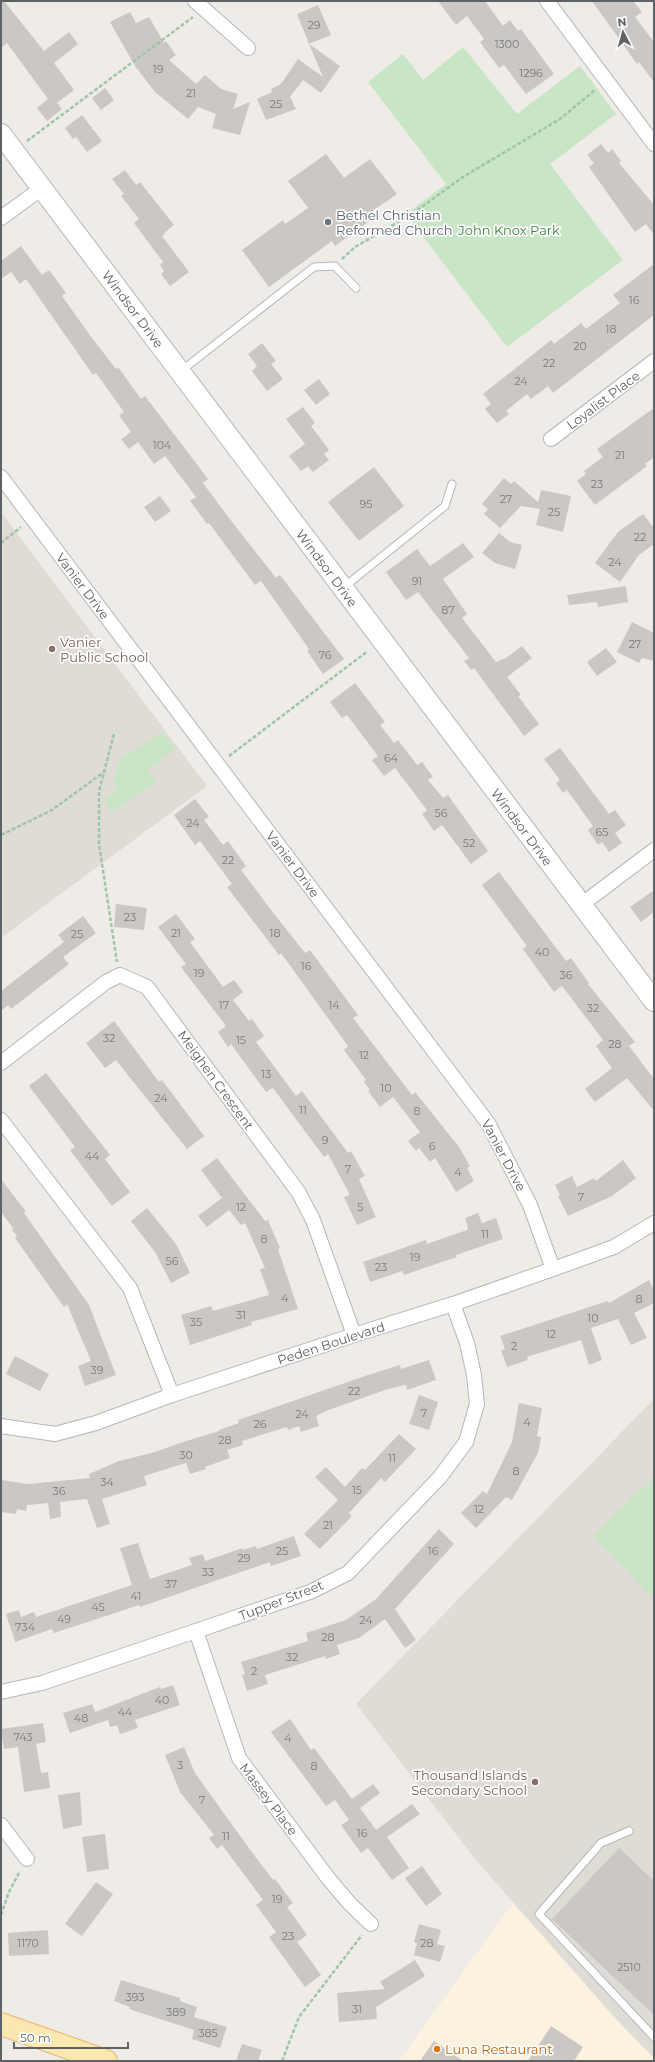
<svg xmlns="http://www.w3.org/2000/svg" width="655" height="2062" viewBox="0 0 655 2062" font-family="Montserrat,sans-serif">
<rect width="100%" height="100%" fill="#efece7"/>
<polygon fill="#fcf2df" points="513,1903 616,2019 654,2058 654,2061 399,2061"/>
<g fill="#dfdbd5">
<polygon points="1,512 207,786 1,938"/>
<polygon points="654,1399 654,2058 616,2019 475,1859 356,1704"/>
</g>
<g fill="#c8e5c5">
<polygon points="463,47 517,114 580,66 616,114 550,164 623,260 507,347 406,214 446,184 368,82 403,54 423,80"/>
<polygon points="162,733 175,749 147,770 156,783 111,812 104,798 118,790 113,781 121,758"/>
<polygon points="654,1477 654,1599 593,1536"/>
</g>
<g fill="#cbc7c4">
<polygon points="1,1 4,1 44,51 69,32 78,44 54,63 74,90 57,103 62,109 47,121 37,108 48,99 7,43 1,48"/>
<polygon points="438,1 485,1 503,26 510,20 518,31 521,29 554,74 526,94 504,65 499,68 480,42 484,39 467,16 456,25"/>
<polygon points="592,1 633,1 642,12 635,17 654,42 654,82 639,62 637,64"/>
<polygon points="318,5 331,35 309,44 297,14"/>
<polygon points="130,12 136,23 149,17 164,43 166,41 176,55 169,60 196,84 205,75 221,89 238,94 233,109 250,102 240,135 212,128 216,114 198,107 188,119 155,92 135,66 110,22"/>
<polygon points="309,44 340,66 321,93 303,80 290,97 296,109 266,120 257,99 272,92 271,89 281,84 298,59 323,77"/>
<polygon points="105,88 114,100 101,110 92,98"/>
<polygon points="82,115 102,141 87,152 76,137 73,139 65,128"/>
<polygon points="601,144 608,153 612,149 621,161 619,163 654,205 654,235 646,224 635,232 589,167 594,163 587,155"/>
<polygon points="326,154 344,178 370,159 397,194 371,212 375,217 335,246 332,241 269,287 242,250 283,220 285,224 308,208 288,181"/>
<polygon points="125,170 136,185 140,182 174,225 164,233 165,234 162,236 189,272 170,286 161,274 164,271 160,265 163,262 134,223 139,219 121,196 124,194 112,179"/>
<polygon points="21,246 42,275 49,270 66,293 62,296 92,338 116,369 118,367 141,399 145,396 208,479 203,483 229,518 276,578 280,575 344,659 323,674 307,651 309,649 261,581 255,585 209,523 207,524 190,501 196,497 165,456 154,464 138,442 129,449 121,439 131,432 119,415 124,412 96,373 93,375 26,279 20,284 11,272 1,279 1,261"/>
<polygon points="654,264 654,315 553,393 548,386 531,399 527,394 506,411 509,414 497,423 485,409 491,404 483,394 551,340 554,344 581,323 586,329 620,303 613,295"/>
<polygon points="262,343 276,361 271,364 283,379 267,391 252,371 257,366 248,354"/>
<polygon points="319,379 330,394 316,405 304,390"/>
<polygon points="303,407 315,423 311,426 329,450 324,454 329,460 313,472 308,466 301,471 289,456 305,444 286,419"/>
<polygon points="654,408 654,457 645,464 647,466 595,505 577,481 586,474 584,471 603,457 597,449"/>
<polygon points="374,467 404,506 359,541 328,502"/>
<polygon points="504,478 511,484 514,481 538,502 541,490 571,496 563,532 536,525 540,509 521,506 500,528 484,514 488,509 482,504"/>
<polygon points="160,496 171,511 155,522 144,507"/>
<polygon points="643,514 654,528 654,544 639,555 620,582 595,563 618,532"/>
<polygon points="499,533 510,542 522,545 515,569 495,563 482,553"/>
<polygon points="463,543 474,557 443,579 467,614 462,618 496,662 506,658 522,646 532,658 507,677 521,695 518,696 539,724 524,736 474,668 471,670 464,661 469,658 418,592 406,600 386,572 417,549 430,566"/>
<polygon points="626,586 628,602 598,607 597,602 569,605 567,595"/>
<polygon points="632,622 654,633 654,661 642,658 639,663 617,652"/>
<polygon points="606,648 617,662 597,676 587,662"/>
<polygon points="355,683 385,722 380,725 394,743 398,740 417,765 422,762 433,777 428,780 443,798 448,795 488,851 471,864 442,825 434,831 422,814 427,810 395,768 384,776 372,760 378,756 347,715 342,718 330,702"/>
<polygon points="560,748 609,814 615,810 626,825 615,833 622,843 609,852 602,842 598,845 588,830 593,826 567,790 563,793 556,783 560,780 544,759"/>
<polygon points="195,799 209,817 204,820 223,845 228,841 246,866 241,870 271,910 305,953 310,950 358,1015 353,1018 412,1095 415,1092 459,1147 470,1166 467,1168 474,1181 456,1192 435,1158 430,1162 419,1148 416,1151 408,1141 420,1132 393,1097 380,1107 368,1091 370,1090 364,1082 366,1080 344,1050 348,1046 281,953 279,955 227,887 232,884 200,841 195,845 174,815"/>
<polygon points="499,872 566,961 571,958 589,983 588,984 635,1042 629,1046 654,1079 654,1111 627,1078 595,1102 585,1089 612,1068 596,1046 603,1040 562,986 554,992 523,949 527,946 482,885"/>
<polygon points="654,890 654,912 641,922 630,907"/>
<polygon points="116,904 147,908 144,930 114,927"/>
<polygon points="176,914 195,939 190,942 223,987 234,980 243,992 233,1000 249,1021 252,1019 264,1036 256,1042 296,1096 302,1091 348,1153 351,1151 365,1176 359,1179 376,1217 357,1225 344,1197 350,1195 328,1154 324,1157 273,1088 266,1092 231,1044 228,1047 218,1032 226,1026 181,967 186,964 158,927"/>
<polygon points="83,916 96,933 63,957 69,964 11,1009 8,1005 1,1011 1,991 64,942 58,935"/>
<polygon points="114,1021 159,1082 162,1080 204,1136 187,1149 116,1060 105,1068 86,1043"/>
<polygon points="46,1073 110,1155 105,1159 130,1192 112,1206 70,1150 75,1147 29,1086"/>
<polygon points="217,1158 265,1221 268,1220 280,1248 278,1249 298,1309 251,1322 252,1325 190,1345 181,1315 211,1306 213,1311 269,1295 260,1269 265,1268 245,1223 241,1225 229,1210 207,1227 198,1216 222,1198 201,1170"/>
<polygon points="623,1160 636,1178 612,1196 568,1216 558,1196 560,1195 555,1185 572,1176 577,1187 594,1178 596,1181"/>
<polygon points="1,1179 26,1212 24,1213 89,1305 116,1375 85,1386 78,1366 91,1361 67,1304 64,1307 15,1238 17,1236 12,1230 13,1228 1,1212"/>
<polygon points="147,1208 176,1244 190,1273 171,1283 155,1252 131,1221"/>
<polygon points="478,1213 482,1223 496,1218 503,1239 456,1255 457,1257 439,1263 404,1275 402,1271 370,1282 363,1262 426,1240 427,1244 467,1230 468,1228 465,1218"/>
<polygon points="649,1280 654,1290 654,1303 634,1313 647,1338 631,1345 618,1319 591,1328 602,1360 589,1365 581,1340 527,1357 528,1360 507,1367 501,1350 505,1349 500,1336 608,1301 609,1303"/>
<polygon points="15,1356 49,1374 40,1391 6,1374"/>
<polygon points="429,1360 436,1380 407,1390 406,1385 388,1389 326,1411 316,1416 319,1426 301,1432 299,1426 288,1430 287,1427 242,1441 243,1445 227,1450 230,1458 205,1467 206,1469 190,1474 186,1463 144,1476 147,1485 102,1499 110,1524 97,1528 87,1499 60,1502 61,1517 50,1519 48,1503 27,1505 26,1511 17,1509 16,1514 1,1512 2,1480 28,1484 90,1478 89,1474 119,1461 155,1452 180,1443 219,1431 219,1430 239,1423 238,1420 365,1376 400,1365 401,1369"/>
<polygon points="419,1395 438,1402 429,1430 409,1424"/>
<polygon points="519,1403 542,1408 537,1436 541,1437 538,1453 512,1500 506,1497 476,1528 461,1513 483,1491 487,1494 512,1442"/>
<polygon points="399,1434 416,1449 385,1482 381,1478 349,1513 352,1516 320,1549 304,1534 338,1500 315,1477 326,1467 345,1487 362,1468 365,1470"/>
<polygon points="439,1529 454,1544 395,1609 416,1640 405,1648 385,1619 359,1638 337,1645 340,1654 326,1659 325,1656 265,1675 268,1684 247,1691 242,1675 245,1674 241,1662 308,1641 306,1633 346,1620 376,1599"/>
<polygon points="294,1536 301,1556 271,1566 270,1562 140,1607 139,1605 54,1633 52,1629 15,1642 6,1614 19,1610 21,1617 34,1612 36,1617 132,1585 120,1548 138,1543 150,1579 192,1565 189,1558 203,1554 205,1561 243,1548 243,1550 256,1546 257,1549"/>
<polygon points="173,1685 180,1705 135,1720 138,1728 120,1734 117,1725 110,1727 108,1720 70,1733 63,1713 92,1704 95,1712 160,1687 161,1689"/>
<polygon points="290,1719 311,1750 314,1748 352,1799 373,1784 380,1793 360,1808 376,1830 412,1804 420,1814 387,1837 409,1868 392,1880 368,1848 361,1853 341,1825 349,1820 335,1800 326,1806 271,1732"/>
<polygon points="43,1723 46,1742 36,1744 41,1773 48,1772 50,1788 24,1792 18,1747 4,1749 1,1729"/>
<polygon points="184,1747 195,1773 251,1851 273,1880 275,1879 293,1903 287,1907 307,1935 297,1942 321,1975 305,1987 269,1937 276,1932 256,1905 263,1900 222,1845 217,1849 209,1838 214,1835 180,1792 165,1755"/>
<polygon points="80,1792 82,1825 63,1829 58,1795"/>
<polygon points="105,1834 109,1869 87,1872 82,1837"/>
<polygon points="619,1848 654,1881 654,2015 552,1919"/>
<polygon points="422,1866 442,1894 426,1906 405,1878"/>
<polygon points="96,1882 113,1894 82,1936 65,1924"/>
<polygon points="419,1924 441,1930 437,1944 445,1946 440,1962 414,1955 417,1943 414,1942"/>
<polygon points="48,1930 49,1954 9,1956 8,1933"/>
<polygon points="415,1960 425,1976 376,2007 377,2019 339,2022 337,1993 385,1989 380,1982"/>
<polygon points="121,1980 180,1998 180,2001 197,2007 194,2017 227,2027 220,2048 192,2039 194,2030 129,2009 130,2007 114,2001"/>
<polygon points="551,2026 583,2047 574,2061 528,2061"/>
<polygon points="434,2041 463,2061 420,2061"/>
<polygon points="242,2044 262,2050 258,2061 236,2061"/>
</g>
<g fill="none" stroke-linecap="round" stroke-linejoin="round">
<defs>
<g id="lane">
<polyline points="181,371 314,267 335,266 356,288"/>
<polyline points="344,587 445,506 452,484"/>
<polyline points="629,1831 601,1843 539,1914 654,2037"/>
</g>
<g id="street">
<polyline points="195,1 248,48"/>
<polyline points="547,1 654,144"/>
<polyline points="1,218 42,188"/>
<polyline points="551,439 654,361"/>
<polyline points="1,477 488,1123 530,1205 553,1269"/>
<polyline points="581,905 654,850"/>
<polyline points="1,1063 106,982 120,975 147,987 299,1193 313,1220 354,1335"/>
<polyline points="1,1120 130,1288 172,1395"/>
<polyline points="1,1426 55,1434 96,1423 172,1395 354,1335 453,1304 553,1269 614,1247 654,1223"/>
<polyline points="196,1631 239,1758 328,1878 350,1904 371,1924"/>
<polyline points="1,1692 42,1683 196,1631 310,1592 348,1573 440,1477 466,1442 477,1404 474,1375 467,1343 453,1304"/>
<polyline points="1,1825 27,1859"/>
</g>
<polyline id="secondary" points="1,134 654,1001"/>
<polyline id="primary" points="1,2024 106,2061"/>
</defs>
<use href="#lane" stroke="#b4b7ba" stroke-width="9"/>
<use href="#street" stroke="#b4b7ba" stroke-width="16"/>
<use href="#secondary" stroke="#b3b6ba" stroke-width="22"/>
<use href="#primary" stroke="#eab665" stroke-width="24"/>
<g stroke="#9ec6a6" stroke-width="2.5" stroke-dasharray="4 2" stroke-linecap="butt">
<polyline points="27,141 193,17"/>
<polyline points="342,259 355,247 412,214 463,177 560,119 595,90"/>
<polyline points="1,543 21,527"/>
<polyline points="114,734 99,791 99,844 117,962"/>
<polyline points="229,756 368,651"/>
<polyline points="1,835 52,810 104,772"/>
<polyline points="1,1915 9,1892 20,1871"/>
<polyline points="282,2061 299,2017 362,1935"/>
</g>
<use href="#lane" stroke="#fff" stroke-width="7"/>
<use href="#street" stroke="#fff" stroke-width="14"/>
<use href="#secondary" stroke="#fff" stroke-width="20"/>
<use href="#primary" stroke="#fbe7b0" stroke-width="22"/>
</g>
<circle fill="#6b7280" stroke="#fff" stroke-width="1.5" cx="328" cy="222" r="4"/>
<g fill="#8d6e63" stroke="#fff" stroke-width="1.5">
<circle cx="52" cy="649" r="4"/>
<circle cx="535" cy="1782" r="4"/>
</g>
<circle fill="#e8710a" stroke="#fff" stroke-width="1.5" cx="437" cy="2049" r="4"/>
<g text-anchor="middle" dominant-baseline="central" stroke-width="3.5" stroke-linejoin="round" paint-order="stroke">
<g font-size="11" fill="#797b7e">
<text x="314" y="25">29</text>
<text x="507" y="44">1300</text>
<text x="158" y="69">19</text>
<text x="531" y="73">1296</text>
<text x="191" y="93">21</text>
<text x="276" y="104">25</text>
<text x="634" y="300">16</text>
<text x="611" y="329">18</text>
<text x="580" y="346">20</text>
<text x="549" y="363">22</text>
<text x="521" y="381">24</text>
<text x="162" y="445">104</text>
<text x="620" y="455">21</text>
<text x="597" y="484">23</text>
<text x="506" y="499">27</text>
<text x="366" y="504">95</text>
<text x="554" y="512">25</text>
<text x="640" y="537">22</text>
<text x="615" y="562">24</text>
<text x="417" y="581">91</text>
<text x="448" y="610">87</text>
<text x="635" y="644">27</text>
<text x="325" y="655">76</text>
<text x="391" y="758">64</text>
<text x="441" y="813">56</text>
<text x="193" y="823">24</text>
<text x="602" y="832">65</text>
<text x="469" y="843">52</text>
<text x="228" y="860">22</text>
<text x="130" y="917">23</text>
<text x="176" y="933">21</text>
<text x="275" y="933">18</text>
<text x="77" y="934">25</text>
<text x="542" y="952">40</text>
<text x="306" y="966">16</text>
<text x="199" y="973">19</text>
<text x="566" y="975">36</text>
<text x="224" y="1005">17</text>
<text x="334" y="1005">14</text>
<text x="593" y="1008">32</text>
<text x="109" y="1038">32</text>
<text x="241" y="1040">15</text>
<text x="615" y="1044">28</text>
<text x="364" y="1055">12</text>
<text x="266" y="1074">13</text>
<text x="386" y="1088">10</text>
<text x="161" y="1098">24</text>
<text x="303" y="1110">11</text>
<text x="417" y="1111">8</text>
<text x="325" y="1140">9</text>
<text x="432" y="1146">6</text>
<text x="92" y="1156">44</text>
<text x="348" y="1169">7</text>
<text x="458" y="1172">4</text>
<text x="581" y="1197">7</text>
<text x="241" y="1207">12</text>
<text x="360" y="1207">5</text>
<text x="485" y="1234">11</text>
<text x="264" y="1239">8</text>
<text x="415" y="1257">19</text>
<text x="172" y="1261">56</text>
<text x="381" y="1267">23</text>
<text x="285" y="1298">4</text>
<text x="639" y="1299">8</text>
<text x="241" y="1315">31</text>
<text x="593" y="1318">10</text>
<text x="196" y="1322">35</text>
<text x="551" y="1334">12</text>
<text x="514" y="1346">2</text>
<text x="97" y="1370">39</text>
<text x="354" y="1391">22</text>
<text x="424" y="1413">7</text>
<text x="302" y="1414">24</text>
<text x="527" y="1422">4</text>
<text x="260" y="1424">26</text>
<text x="225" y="1440">28</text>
<text x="186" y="1455">30</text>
<text x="392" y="1458">11</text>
<text x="516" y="1471">8</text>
<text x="107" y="1482">34</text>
<text x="357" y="1490">15</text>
<text x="59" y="1491">36</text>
<text x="479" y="1509">12</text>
<text x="328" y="1525">21</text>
<text x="282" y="1551">25</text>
<text x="433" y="1551">16</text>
<text x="244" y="1558">29</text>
<text x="208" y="1572">33</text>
<text x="171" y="1584">37</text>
<text x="136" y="1596">41</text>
<text x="98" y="1607">45</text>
<text x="64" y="1619">49</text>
<text x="366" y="1620">24</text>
<text x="25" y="1627">734</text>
<text x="328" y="1637">28</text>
<text x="292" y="1657">32</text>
<text x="254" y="1671">2</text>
<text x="162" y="1700">40</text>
<text x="125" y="1712">44</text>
<text x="81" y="1718">48</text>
<text x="23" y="1737">743</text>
<text x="288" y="1738">4</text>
<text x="180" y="1765">3</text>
<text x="314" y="1766">8</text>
<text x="202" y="1800">7</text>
<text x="362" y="1833">16</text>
<text x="226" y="1836">11</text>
<text x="277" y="1899">19</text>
<text x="288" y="1936">23</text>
<text x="28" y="1943">1170</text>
<text x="427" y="1943">28</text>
<text x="629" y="1967">2510</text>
<text x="135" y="1997">393</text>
<text x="357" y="2009">31</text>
<text x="176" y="2012">389</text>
<text x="208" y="2033">385</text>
</g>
<g font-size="13" fill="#5b616d" stroke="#fff" text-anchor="start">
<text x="336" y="215">Bethel Christian<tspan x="336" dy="15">Reformed Church</tspan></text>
</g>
<g font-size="13" fill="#3e813a" stroke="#fff">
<text x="509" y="230">John Knox Park</text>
</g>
<g font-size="13" fill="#5e6266" stroke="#fff">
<text transform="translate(133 309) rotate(53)">Windsor Drive</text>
<text transform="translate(603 400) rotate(-37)">Loyalist Place</text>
<text transform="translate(327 568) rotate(53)">Windsor Drive</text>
<text transform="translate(83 586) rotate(53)">Vanier Drive</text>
<text transform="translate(522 827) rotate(53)">Windsor Drive</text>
<text transform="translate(293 864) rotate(53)">Vanier Drive</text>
<text transform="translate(216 1080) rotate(54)">Meighen Crescent</text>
<text transform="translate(504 1155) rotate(62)">Vanier Drive</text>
<text transform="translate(331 1343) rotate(-18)">Peden Boulevard</text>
<text transform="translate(281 1600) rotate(-21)">Tupper Street</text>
<text transform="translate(269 1799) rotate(53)">Massey Place</text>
</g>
<g font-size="13" fill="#785e54" stroke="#fff" text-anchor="start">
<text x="60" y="642">Vanier<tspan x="60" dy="15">Public School</tspan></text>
<text x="527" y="1775" text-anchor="end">Thousand Islands<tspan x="527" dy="15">Secondary School</tspan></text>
</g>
<g font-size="13" fill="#c56008" stroke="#fff" text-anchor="start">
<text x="445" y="2049">Luna Restaurant</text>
</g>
</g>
<rect width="655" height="2062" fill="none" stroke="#5e6266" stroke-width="4"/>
<g transform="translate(623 32) rotate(354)" stroke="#ffffff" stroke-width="3" paint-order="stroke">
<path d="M0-3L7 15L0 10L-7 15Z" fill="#5e6266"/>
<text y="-6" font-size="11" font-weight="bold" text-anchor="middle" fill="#5e6266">N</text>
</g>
<path d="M14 2042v6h114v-6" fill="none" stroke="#5e6266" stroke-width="2"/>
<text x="20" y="2042" font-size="12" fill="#5e6266" stroke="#ffffff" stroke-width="3" paint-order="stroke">50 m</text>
</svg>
